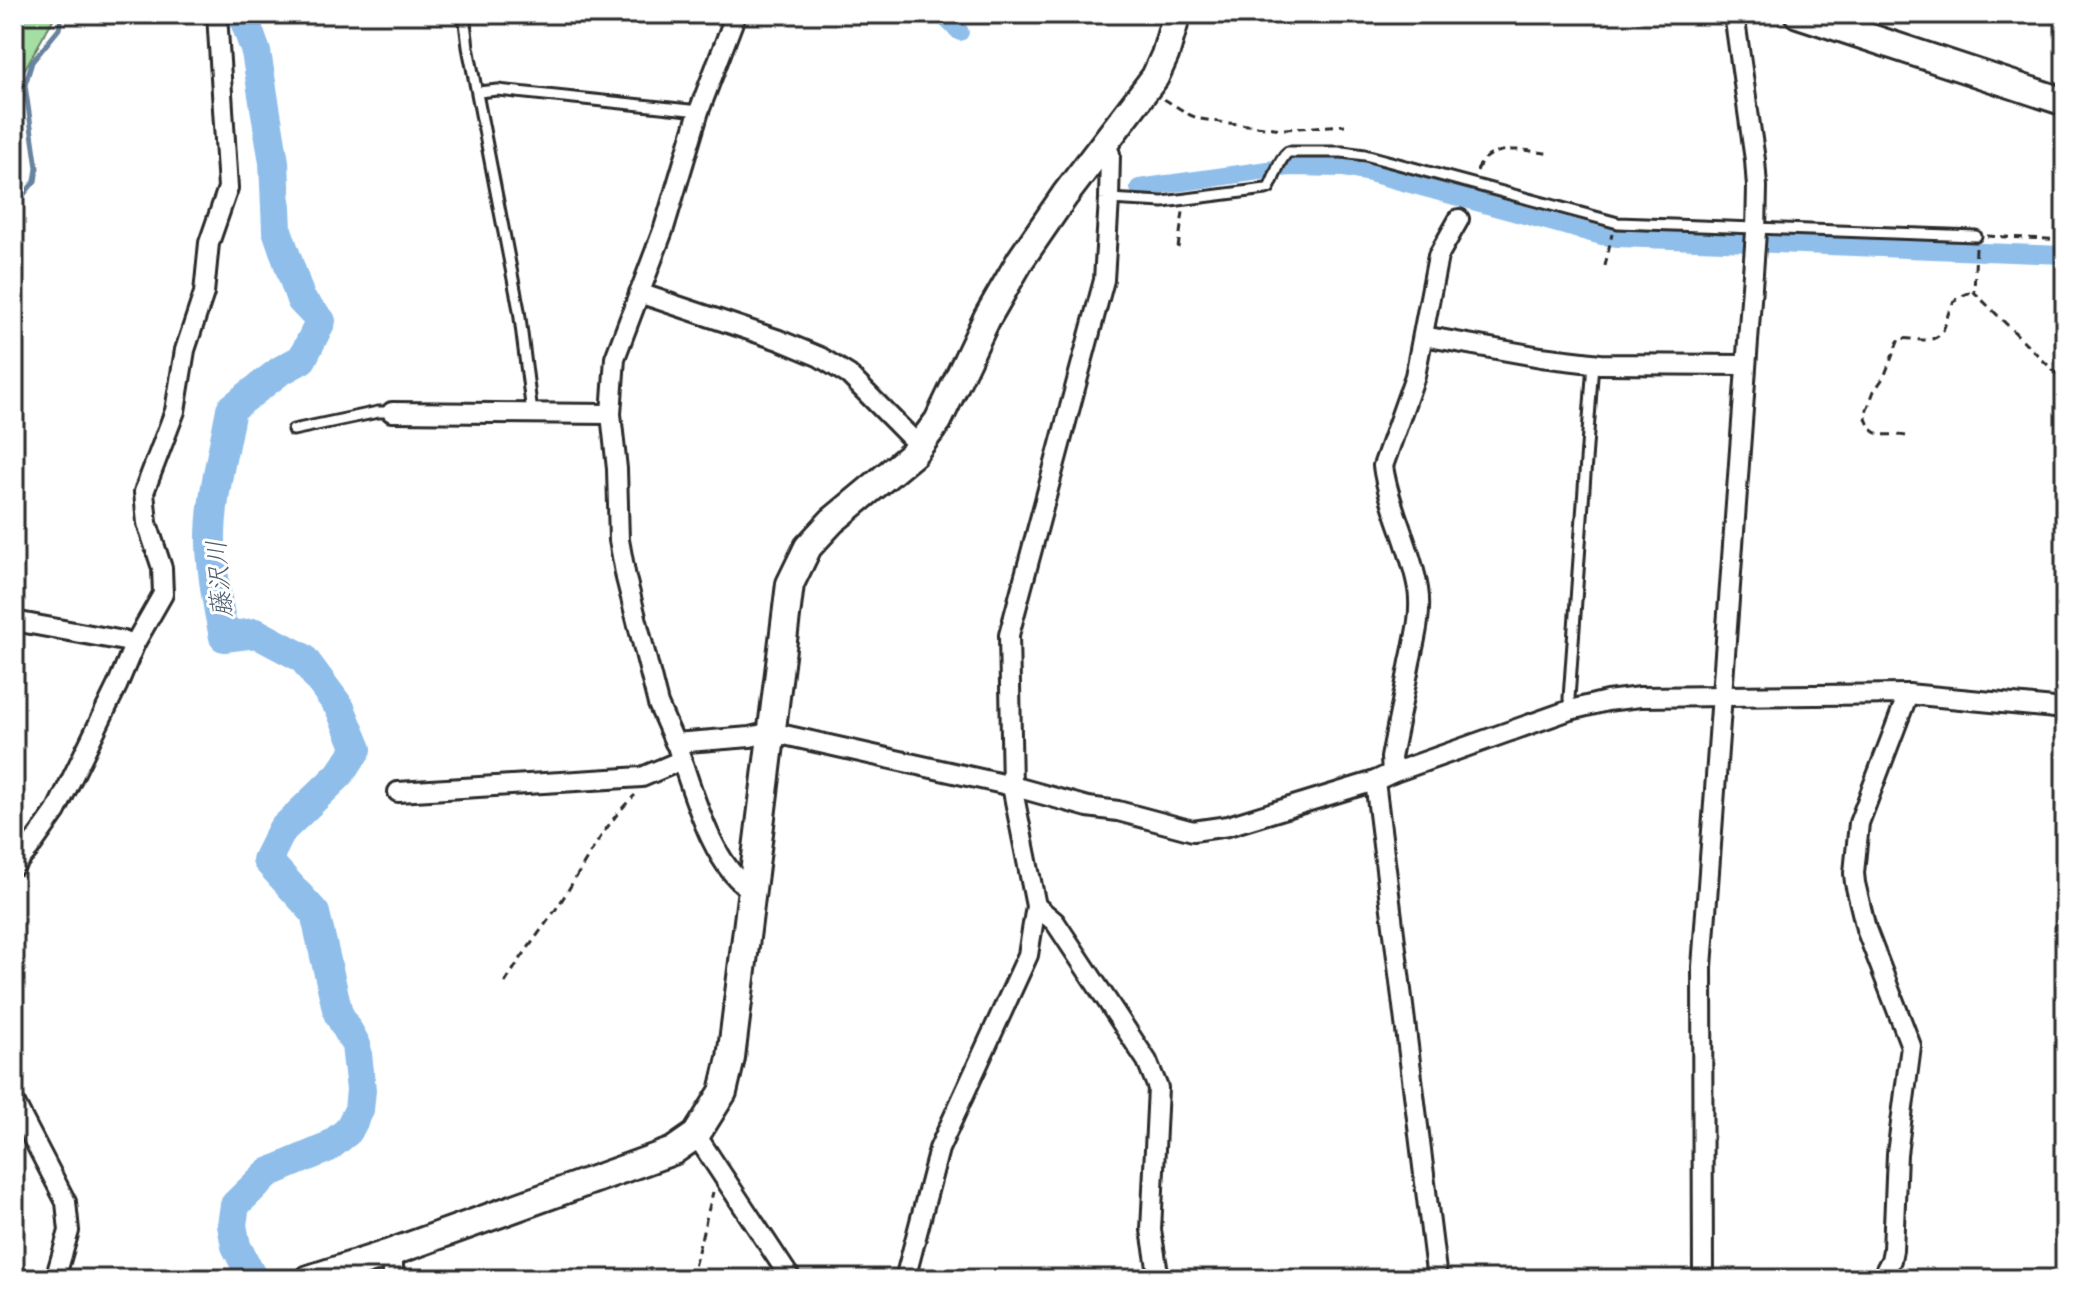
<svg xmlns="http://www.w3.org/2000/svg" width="2079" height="1293" viewBox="0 0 2079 1293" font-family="Sriracha,'Klee One',sans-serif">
<rect width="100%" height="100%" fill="#fff"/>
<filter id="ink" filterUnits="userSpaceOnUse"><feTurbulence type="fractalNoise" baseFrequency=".0125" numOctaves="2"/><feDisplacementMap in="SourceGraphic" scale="16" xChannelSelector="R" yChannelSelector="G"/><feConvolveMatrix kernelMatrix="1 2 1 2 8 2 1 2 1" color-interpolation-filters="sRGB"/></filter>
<g filter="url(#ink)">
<polygon fill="#a5dea3" stroke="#688467" stroke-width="2" points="14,14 56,14 14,88"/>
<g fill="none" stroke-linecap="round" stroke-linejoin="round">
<polyline stroke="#67839e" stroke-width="5" points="14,206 35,181 37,168 25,85 32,62 59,29 62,14"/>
<g stroke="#8fbeea" stroke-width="18">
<polyline points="941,14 960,32"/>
<polyline points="1139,188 1289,167 1343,168 1370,173 1602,236 1618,238 2065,255"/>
</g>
<path stroke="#8fbeea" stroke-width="30" d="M245,14V21L256,52L274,162L277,230L301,300L321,321L302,359L280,371L231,409C223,453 210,500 211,545C212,576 218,607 224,637L256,633L303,658L340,708L357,749L339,775L282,830L267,860L315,913L338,1013L356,1045L361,1090L359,1110L348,1131L327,1148L268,1173L235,1205L232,1225L236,1246L253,1279"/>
<defs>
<g id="lane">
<polyline points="464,14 468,47 519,310 532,413"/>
<polyline points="478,92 498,90 699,111"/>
<path d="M1109,199L1163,202L1266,189L1269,188C1276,176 1278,160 1288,152H1342L1365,155L1618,223L1976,236"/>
<polyline points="293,430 378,412 392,412"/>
<polyline points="1570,710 1569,698 1593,363"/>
</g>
<g id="street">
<polyline points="736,14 699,111 664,228 615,358 611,414 617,469 619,540 626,578 658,704 675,743 750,737 771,732 1012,786 1088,807 1118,811 1193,831 1228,826 1375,781 1392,773 1570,710 1607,701 1640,697 1908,694 2065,709"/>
<polyline points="639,293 779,340 820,357 849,375 919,446"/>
<polyline points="1423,336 1541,357 1600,364 1745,365"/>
<polyline points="392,412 611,414"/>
<polyline points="14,621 135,643"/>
<path d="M678,749C692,789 713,869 752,890"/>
<path d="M1392,773L1391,758C1397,726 1404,694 1410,662C1415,639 1422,613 1418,589C1411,547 1389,508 1383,466L1415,376L1438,256L1459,219"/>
<polyline points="1375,781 1437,1279"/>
<polyline points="398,792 642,777 682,760"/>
<polyline points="14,866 29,849 56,811 117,686 135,643 163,594 162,568 147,523 144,492 175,411 185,350 204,293 209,243 228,188 217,14"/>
<polyline points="1036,906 1055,922 1147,1061 1158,1088 1151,1230 1159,1279"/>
<polyline points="14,1102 66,1202 69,1231 55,1279"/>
<polyline points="696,1135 791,1279"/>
<polyline points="387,1254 393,1264 393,1279"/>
<polyline points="905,1279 939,1149 1028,955 1036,906 1012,786 1009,635 1104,280 1109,199 1110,154 1105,142"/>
<polyline points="1703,1279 1702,967 1756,232 1757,187 1755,160 1734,14"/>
<polyline points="1881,1279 1891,1260 1893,1250 1897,1154 1911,1046 1866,929 1855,883 1854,873 1859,823 1908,694"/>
</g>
<g id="secondary">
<polyline points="1798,14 2065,102"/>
<polyline points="309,1279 387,1254 673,1151 696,1135 723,1092 731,1058 790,584 808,547 832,521 913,454 938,421 987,318 1021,259 1065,195 1155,77 1165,55 1177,14"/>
</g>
</defs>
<use href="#lane" stroke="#2b2b2b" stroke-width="15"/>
<use href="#street" stroke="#2b2b2b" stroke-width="24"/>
<use href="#secondary" stroke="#2b2b2b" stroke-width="32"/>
<g stroke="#2b2b2b" stroke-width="3" stroke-dasharray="8 6" stroke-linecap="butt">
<polyline points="1164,99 1190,115 1200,119 1220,122 1283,129 1345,125"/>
<path d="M1477,171C1487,142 1527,150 1550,154"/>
<polyline points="1987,236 2065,240"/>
<polyline points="1178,248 1183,212"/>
<polyline points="1976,248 1974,292 2065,382"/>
<polyline points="1605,266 1612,234"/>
<path d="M1906,436C1884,432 1873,442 1865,415L1874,391L1884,377L1899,339C1909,337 1921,342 1932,339C1955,332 1937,301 1972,292"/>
<polyline points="2061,691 2065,643"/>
<path d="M505,983C520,958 537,936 554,912C581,873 600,828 635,795"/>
<polyline points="691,1279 713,1192"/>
</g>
<use href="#lane" stroke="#fff" stroke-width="9"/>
<use href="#street" stroke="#fff" stroke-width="18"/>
<use href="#secondary" stroke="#fff" stroke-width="26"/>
</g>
</g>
<g text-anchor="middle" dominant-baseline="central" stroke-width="6" stroke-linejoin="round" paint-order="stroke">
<g font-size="26" font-style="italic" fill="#4e5e6e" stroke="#fff">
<text transform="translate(219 579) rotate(-95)">藤沢川</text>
</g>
</g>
<rect width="2079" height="1293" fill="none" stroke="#fff" stroke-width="48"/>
<rect x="24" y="24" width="2031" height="1245" fill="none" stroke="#2b2b2b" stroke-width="3" filter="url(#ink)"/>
</svg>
